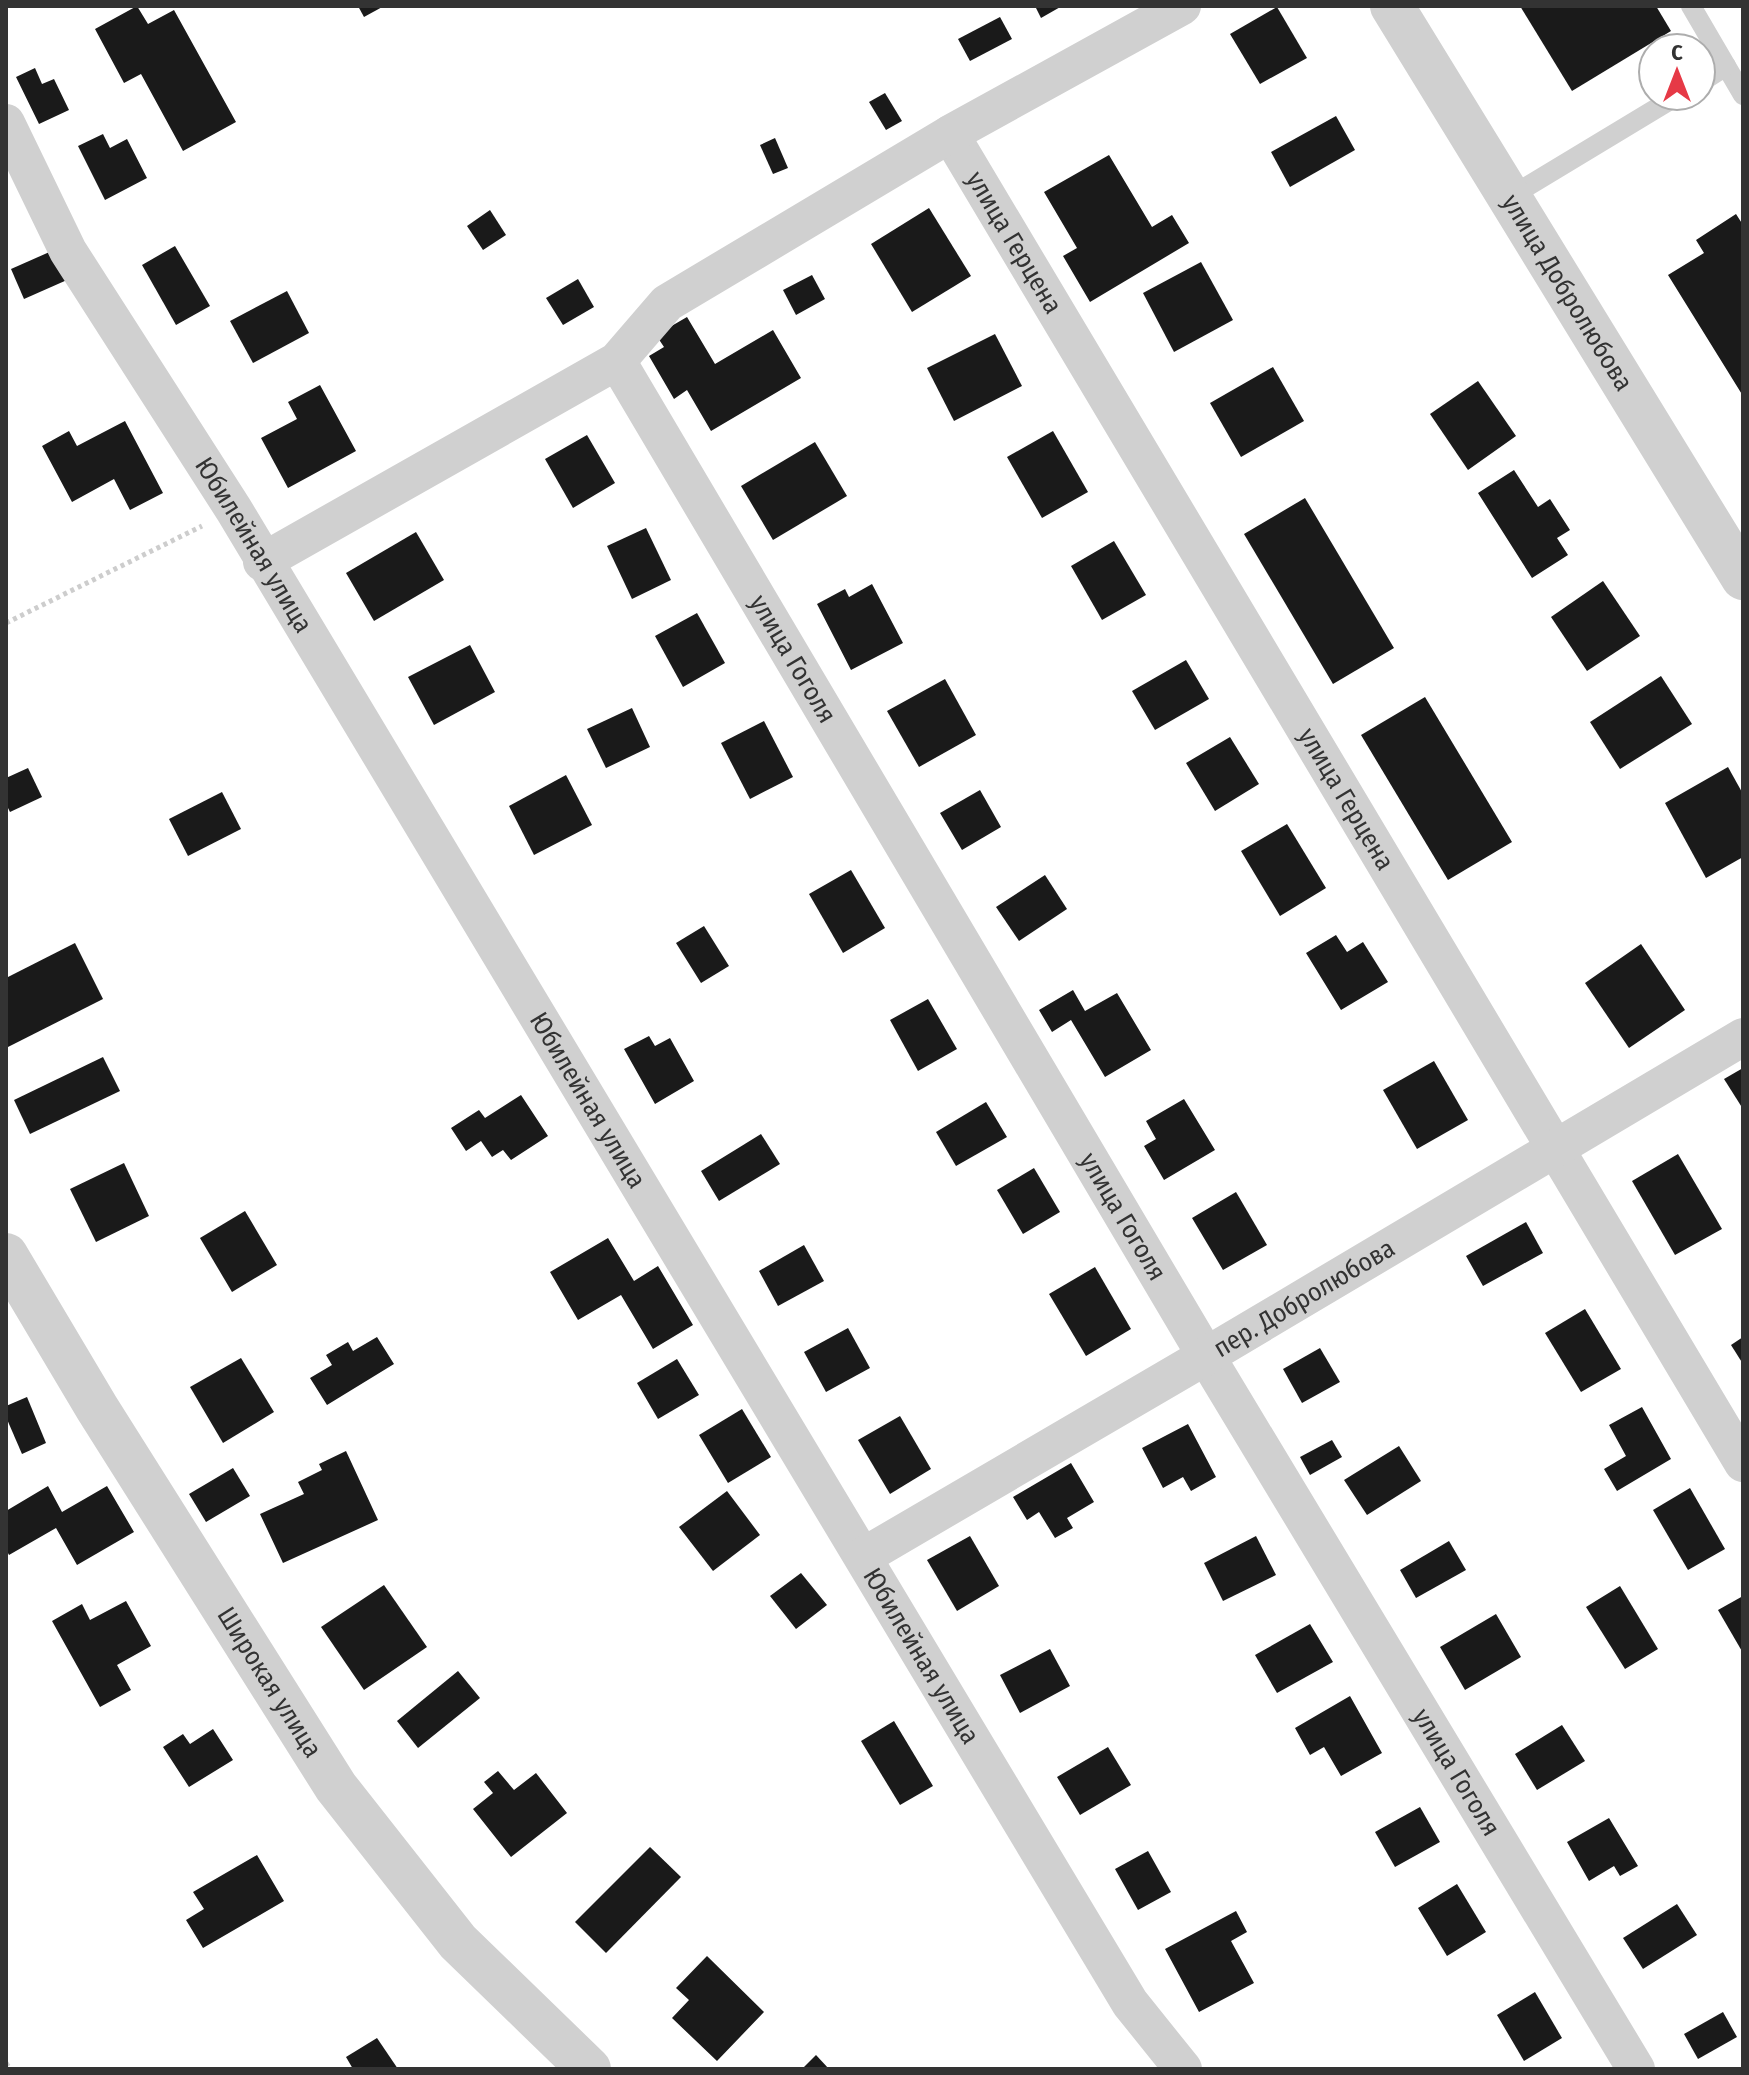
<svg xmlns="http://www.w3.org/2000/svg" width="1749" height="2075" viewBox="0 0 1749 2075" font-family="'Fira Sans Condensed',sans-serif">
<rect width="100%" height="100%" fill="#fff"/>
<g fill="#1a1a1a">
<polygon points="137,6 148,24 174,10 236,122 183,151 141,74 124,83 95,29"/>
<polygon points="358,6 384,6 364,17"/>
<polygon points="1035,6 1062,6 1041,18"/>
<polygon points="1520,6 1656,6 1671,31 1572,91"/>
<polygon points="1277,7 1307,58 1260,84 1230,34"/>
<polygon points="1000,17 1012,39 970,61 958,39"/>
<polygon points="35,68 42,84 54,79 69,110 39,124 16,77"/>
<polygon points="885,93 902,121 886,130 869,102"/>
<polygon points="1336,116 1355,150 1290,187 1271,152"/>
<polygon points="103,134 110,148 127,139 147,178 105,200 78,146"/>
<polygon points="775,138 788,168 773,174 760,145"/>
<polygon points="1109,155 1152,227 1172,215 1189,243 1090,302 1063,256 1077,248 1044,192"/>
<polygon points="929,208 971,276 912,312 871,244"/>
<polygon points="490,210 506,235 483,250 467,226"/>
<polygon points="1736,214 1743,225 1743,396 1668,275 1704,253 1696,240"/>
<polygon points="175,246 210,306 176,325 142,265"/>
<polygon points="54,250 67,280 24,299 11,269"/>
<polygon points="1201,262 1233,320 1174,352 1143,293"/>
<polygon points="812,275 825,299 796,315 783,290"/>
<polygon points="578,279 594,307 563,325 546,298"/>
<polygon points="287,291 309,333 253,363 230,321"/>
<polygon points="687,317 715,364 773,330 801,378 711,431 687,390 674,399 649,356 664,347 656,335"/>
<polygon points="995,334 1022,386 954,421 927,368"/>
<polygon points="1273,367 1304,421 1241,457 1210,403"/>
<polygon points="1478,381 1516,436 1468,470 1430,414"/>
<polygon points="320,385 356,451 288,488 261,438 297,419 288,402"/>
<polygon points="125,421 163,493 130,510 114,479 72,502 42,446 69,431 77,446"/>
<polygon points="1053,431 1088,492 1042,518 1007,457"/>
<polygon points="587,435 615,483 573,508 545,459"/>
<polygon points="815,442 847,496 773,540 741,486"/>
<polygon points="1514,470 1538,507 1550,499 1570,530 1557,538 1568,555 1532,578 1478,493"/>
<polygon points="1305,498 1394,648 1333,684 1244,534"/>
<polygon points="646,528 671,580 632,599 607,546"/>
<polygon points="416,532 444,580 374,621 346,573"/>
<polygon points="1114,541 1146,595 1102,620 1071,566"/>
<polygon points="1603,581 1640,636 1587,671 1551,617"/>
<polygon points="872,584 903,643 851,670 817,604 845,589 849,597"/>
<polygon points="697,613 725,663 683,687 655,636"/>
<polygon points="470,645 495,692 434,725 408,677"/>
<polygon points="1186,660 1209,699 1155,730 1132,691"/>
<polygon points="1661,676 1692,724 1620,769 1590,722"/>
<polygon points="945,679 976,735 919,767 887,711"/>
<polygon points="1425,697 1512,842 1448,880 1361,735"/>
<polygon points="632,708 650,747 606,768 587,729"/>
<polygon points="764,721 793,777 750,799 721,743"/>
<polygon points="1230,737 1259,784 1215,811 1186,763"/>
<polygon points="1728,767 1743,794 1743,857 1706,878 1665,803"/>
<polygon points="28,768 42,797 10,812 6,804 6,778"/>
<polygon points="566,775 592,825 534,855 509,806"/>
<polygon points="980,790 1001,827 962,850 940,813"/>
<polygon points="222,792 241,829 188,856 169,819"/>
<polygon points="1287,824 1326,888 1280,916 1241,851"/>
<polygon points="851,870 885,928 843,953 809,894"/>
<polygon points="1045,875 1067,909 1019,941 996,907"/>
<polygon points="704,926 729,966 701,983 676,943"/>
<polygon points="1336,935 1347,952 1363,942 1388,982 1341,1010 1306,953"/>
<polygon points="75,943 103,999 6,1048 6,978"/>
<polygon points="1641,944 1685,1010 1629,1048 1585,983"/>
<polygon points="1073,990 1085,1011 1117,993 1151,1050 1105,1077 1071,1020 1052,1032 1039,1010"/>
<polygon points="928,999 957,1049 918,1071 890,1020"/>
<polygon points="649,1036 655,1046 670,1038 694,1081 655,1104 624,1049"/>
<polygon points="103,1057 120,1091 30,1134 14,1100"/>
<polygon points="1434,1061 1468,1120 1417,1149 1383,1090"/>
<polygon points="1743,1068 1743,1109 1724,1079"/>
<polygon points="521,1095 548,1136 511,1160 503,1150 492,1157 481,1141 466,1151 451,1128 479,1110 485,1118"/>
<polygon points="1184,1099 1215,1150 1164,1180 1144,1146 1156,1139 1146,1121"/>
<polygon points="986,1102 1007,1137 956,1166 936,1132"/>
<polygon points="761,1134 780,1164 719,1201 701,1171"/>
<polygon points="1678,1154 1722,1229 1675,1255 1632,1181"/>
<polygon points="124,1163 149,1216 96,1242 70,1189"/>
<polygon points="1034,1168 1060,1212 1023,1234 997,1190"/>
<polygon points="1236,1192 1267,1245 1223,1270 1192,1218"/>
<polygon points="245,1211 277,1265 232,1292 200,1238"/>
<polygon points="1526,1222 1543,1253 1483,1286 1466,1256"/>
<polygon points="608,1238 634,1281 658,1266 693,1325 653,1349 621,1295 578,1320 550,1272"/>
<polygon points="804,1245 824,1281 778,1306 759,1271"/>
<polygon points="1095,1267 1131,1329 1086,1356 1049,1294"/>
<polygon points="1585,1309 1621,1369 1581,1392 1545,1333"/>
<polygon points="848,1328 870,1368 826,1392 804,1352"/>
<polygon points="377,1337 394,1364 327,1405 310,1378 332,1365 326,1355 348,1342 353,1351"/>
<polygon points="1743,1337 1743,1364 1731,1345"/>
<polygon points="1320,1348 1340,1382 1302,1403 1283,1369"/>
<polygon points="241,1358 274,1412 223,1443 190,1387"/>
<polygon points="677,1359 699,1395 658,1419 637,1383"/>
<polygon points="27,1397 46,1443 22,1454 6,1417 6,1406"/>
<polygon points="1642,1407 1671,1459 1617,1491 1604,1469 1626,1456 1609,1425"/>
<polygon points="742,1409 771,1457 728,1483 699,1435"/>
<polygon points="900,1416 931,1469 890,1494 858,1440"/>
<polygon points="1188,1424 1216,1477 1191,1491 1183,1477 1163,1488 1142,1448"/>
<polygon points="1332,1440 1342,1457 1310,1475 1300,1457"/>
<polygon points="1399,1446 1421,1481 1367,1515 1344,1480"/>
<polygon points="346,1451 378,1520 283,1563 260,1514 304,1494 298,1482 322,1470 319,1464"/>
<polygon points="1071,1463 1094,1502 1067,1518 1073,1528 1055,1538 1039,1512 1027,1520 1013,1497"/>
<polygon points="233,1468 250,1496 206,1522 189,1494"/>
<polygon points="48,1486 62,1512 107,1486 134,1532 77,1565 56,1528 9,1555 6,1549 6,1511"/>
<polygon points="1690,1488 1725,1549 1688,1570 1653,1510"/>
<polygon points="727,1491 760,1535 713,1571 679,1527"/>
<polygon points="970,1536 999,1586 957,1611 927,1560"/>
<polygon points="1256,1536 1276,1575 1223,1601 1204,1563"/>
<polygon points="1449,1541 1466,1570 1416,1598 1400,1570"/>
<polygon points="801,1573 827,1605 796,1629 770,1596"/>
<polygon points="384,1585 427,1647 364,1690 321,1627"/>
<polygon points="1620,1586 1658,1649 1625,1669 1586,1607"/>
<polygon points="1743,1596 1743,1653 1718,1610"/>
<polygon points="126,1601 151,1646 117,1665 131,1690 100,1707 52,1621 82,1604 90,1620"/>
<polygon points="1496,1614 1521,1657 1465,1690 1440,1647"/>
<polygon points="1310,1624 1333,1662 1277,1693 1255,1655"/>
<polygon points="1050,1649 1070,1686 1020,1713 1000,1675"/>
<polygon points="458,1671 480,1698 418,1748 397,1721"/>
<polygon points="1350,1696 1382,1753 1341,1776 1324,1747 1310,1755 1295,1728"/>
<polygon points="894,1721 933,1786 900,1805 861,1741"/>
<polygon points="1562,1725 1585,1761 1537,1790 1515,1754"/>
<polygon points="213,1729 233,1760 189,1787 163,1747 183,1734 190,1744"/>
<polygon points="1108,1747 1131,1785 1080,1815 1057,1777"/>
<polygon points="498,1771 514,1790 536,1773 567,1813 511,1857 473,1809 493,1793 484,1782"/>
<polygon points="1420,1807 1440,1842 1395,1867 1375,1832"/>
<polygon points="1609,1818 1638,1866 1620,1876 1614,1866 1589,1881 1567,1842"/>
<polygon points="650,1847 681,1877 606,1953 575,1922"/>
<polygon points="1148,1851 1171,1892 1138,1910 1115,1869"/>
<polygon points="257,1855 284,1901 203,1948 186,1920 204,1909 193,1892"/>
<polygon points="1457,1884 1486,1932 1447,1956 1418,1908"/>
<polygon points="1677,1904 1697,1935 1643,1969 1623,1938"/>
<polygon points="1236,1911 1247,1932 1231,1941 1254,1983 1199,2012 1165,1949"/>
<polygon points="707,1956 764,2012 717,2061 672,2018 689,2000 676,1988"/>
<polygon points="1535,1992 1562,2038 1524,2061 1497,2015"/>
<polygon points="1723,2012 1737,2037 1698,2059 1684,2034"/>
<polygon points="377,2038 398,2069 353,2069 346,2057"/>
<polygon points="816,2055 829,2069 802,2069"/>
</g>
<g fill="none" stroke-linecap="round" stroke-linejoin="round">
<g stroke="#cdcdcd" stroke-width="5" stroke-dasharray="4 4" stroke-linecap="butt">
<polyline points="6,623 202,526"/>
<polyline points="6,2063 10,2069"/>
</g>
<g stroke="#d0d0d0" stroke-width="20">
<polyline points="1691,6 1743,95"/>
<polyline points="1701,82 1726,66"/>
<polyline points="1508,198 1677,96"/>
</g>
<g stroke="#d0d0d0" stroke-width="38">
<path id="s1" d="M6,123L68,251L234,510L1130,2003L1183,2069"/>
<path id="s2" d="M950,134L1743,1463"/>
<path id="s3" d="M617,361L1206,1356L1636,2069"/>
<polyline points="262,562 617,361 667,303 950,134 1182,6"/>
<path id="s4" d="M864,1556L1206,1356L1743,1037"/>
</g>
<g stroke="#d0d0d0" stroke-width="44">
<path id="s5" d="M1392,6L1743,578"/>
<path id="s6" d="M6,1255L97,1408L336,1787L458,1942L589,2069"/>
</g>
</g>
<g text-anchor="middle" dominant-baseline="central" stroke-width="8" stroke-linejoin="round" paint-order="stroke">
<g font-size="26" fill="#333" stroke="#fff">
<text stroke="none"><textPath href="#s2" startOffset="126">улица Герцена</textPath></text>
<text stroke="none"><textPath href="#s5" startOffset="336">улица Добролюбова</textPath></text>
<text stroke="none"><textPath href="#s1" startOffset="490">Юбилейная улица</textPath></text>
<text stroke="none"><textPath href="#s3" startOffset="346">улица Гоголя</textPath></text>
<text stroke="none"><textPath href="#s2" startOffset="774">улица Герцена</textPath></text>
<text stroke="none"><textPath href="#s1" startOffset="1138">Юбилейная улица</textPath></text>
<text stroke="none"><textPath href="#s3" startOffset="994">улица Гоголя</textPath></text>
<text stroke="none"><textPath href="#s4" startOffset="510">пер. Добролюбова</textPath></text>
<text stroke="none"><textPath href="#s1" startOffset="1786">Юбилейная улица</textPath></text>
<text stroke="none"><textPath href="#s6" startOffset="502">Широкая улица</textPath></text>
<text stroke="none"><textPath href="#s3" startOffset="1642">улица Гоголя</textPath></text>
</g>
</g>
<rect width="1749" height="2075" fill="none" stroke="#333333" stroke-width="16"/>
<g transform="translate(1677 72)"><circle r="38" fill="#ffffff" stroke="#adadad" stroke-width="2"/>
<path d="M0-6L14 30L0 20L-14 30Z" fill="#e63946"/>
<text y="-12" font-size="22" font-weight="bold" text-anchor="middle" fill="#333333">С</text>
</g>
</svg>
